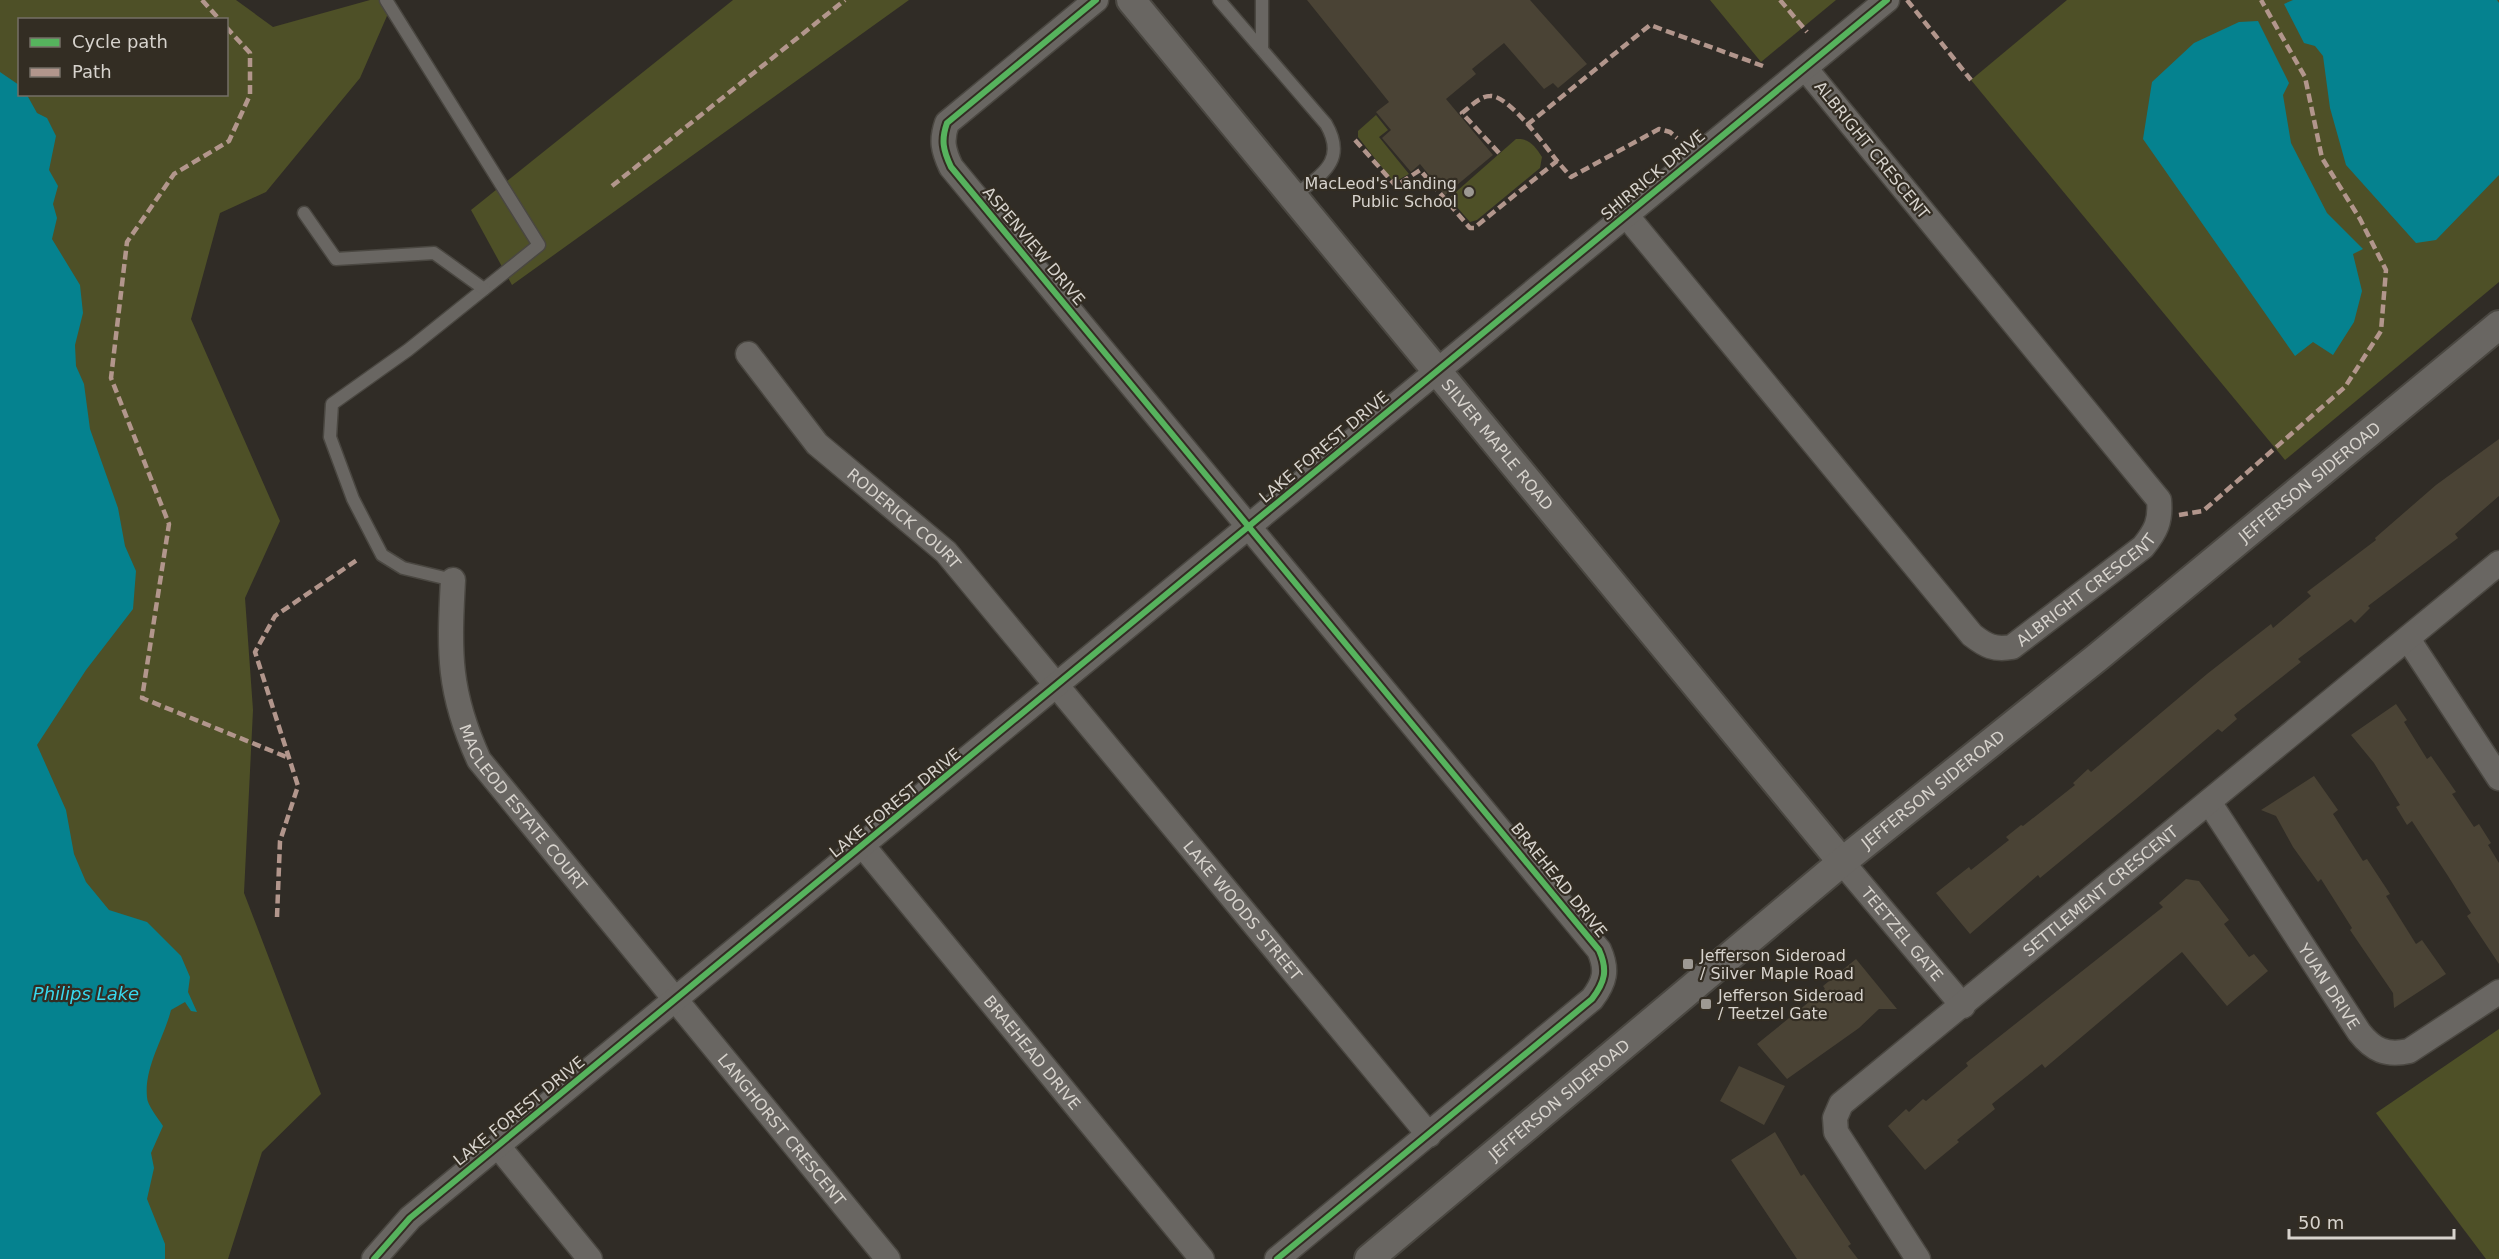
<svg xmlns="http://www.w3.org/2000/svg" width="2499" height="1259" viewBox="0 0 2499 1259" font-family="'DejaVu Sans',sans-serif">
<rect width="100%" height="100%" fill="#302c26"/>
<g fill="#4e5027">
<polygon points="0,0 236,0 273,27 370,0 382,0 390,9 360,78 266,192 220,213 191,319 280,521 245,598 253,710 244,893 321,1094 262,1152 228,1259 159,1259 126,1151 29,766 47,265 22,95 226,94 226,20 20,20 19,93 0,77"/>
<polygon points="733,0 909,0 512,285 471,210"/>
<polygon points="1710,0 1836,0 1761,62"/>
<polygon points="2067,0 2499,0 2499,282 2285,460 1971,80"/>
<polygon points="1376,115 1388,130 1379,137 1409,174 1398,180 1392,180 1358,137 1358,131"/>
<path d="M1516,139C1529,138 1535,146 1542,157L1540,168L1477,220L1470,222L1449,198Z"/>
<polygon points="2499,1029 2499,1259 2486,1259 2376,1113"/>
</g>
<g fill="#05828f">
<polygon points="2293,0 2497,0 2499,3 2499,175 2436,240 2416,243 2346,165 2330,108 2323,56 2315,46 2304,43 2284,4"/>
<polygon points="2258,21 2289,83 2283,95 2291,143 2327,213 2363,249 2353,254 2362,291 2354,322 2333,355 2313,342 2295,356 2143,139 2152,82 2194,43 2239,22"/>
<path d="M0,72L19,85L20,94L27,95L37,113L47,118L56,136L49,170L58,186L53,204L57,218L52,239L80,285L83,313L75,345L76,366L84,384L90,429L118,508L125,546L136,571L133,609L86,670L37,745L66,810L74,854L86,882L109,910L147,922L181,956L190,977L188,992L197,1012L191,1011L185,1002L171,1010C164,1038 144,1067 147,1097C147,1105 158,1118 163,1126L151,1153L154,1168L147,1199L165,1244V1259H0Z"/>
</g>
<g fill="#4a4335">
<polygon points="1307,0 1530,0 1587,64 1558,88 1553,83 1544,89 1504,43 1472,69 1476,74 1446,99 1493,155 1445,195 1420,164 1411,172 1382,138 1391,130 1376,112 1389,102"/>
<polygon points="2499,439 2499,496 2455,534 2458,538 2368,606 2370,608 2355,623 2351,619 2298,659 2301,662 2234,715 2237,719 2222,732 2218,729 2136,799 2040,878 2038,875 1970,934 1936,893 1969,867 1971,870 2009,840 2006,837 2021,825 2023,826 2075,785 2073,783 2088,769 2091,772 2207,674 2271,624 2273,628 2311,596 2307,592 2376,540 2375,538 2436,485"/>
<polygon points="2396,704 2407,720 2404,722 2427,759 2431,756 2456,792 2452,794 2474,827 2479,824 2491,843 2488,845 2499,863 2499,964 2467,916 2471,913 2448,876 2412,821 2407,825 2396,807 2400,805 2374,763 2351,735"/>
<polygon points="2314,776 2338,810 2333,814 2363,861 2367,859 2390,894 2386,896 2416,944 2422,940 2446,974 2394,1008 2393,993 2350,930 2352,928 2321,879 2318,882 2293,847 2276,816 2261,810"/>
<polygon points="2186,879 2199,881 2229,920 2224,924 2249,957 2254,954 2268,971 2227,1006 2182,952 2045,1068 2042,1064 1992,1104 1995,1109 1957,1140 1959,1142 1925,1170 1888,1126 1906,1109 1909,1112 1923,1099 1926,1101 1968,1066 1966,1063 2163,907 2159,903"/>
<polygon points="1856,959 1897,1009 1879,1009 1859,1028 1787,1079 1757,1044 1825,989 1823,986"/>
<polygon points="1739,1066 1785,1086 1764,1125 1720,1101"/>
<polygon points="1775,1132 1801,1176 1804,1174 1851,1244 1848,1246 1858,1259 1797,1259 1731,1160"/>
</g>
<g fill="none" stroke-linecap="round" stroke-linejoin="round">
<defs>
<g id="service">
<polyline points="386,0 539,245 408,350 332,404 330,437 353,499 382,555 403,568 453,580"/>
<path d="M1219,0L1326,124C1348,162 1320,175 1293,197"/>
<polyline points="1262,49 1262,0"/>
<polyline points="304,213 336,259 434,253 484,289"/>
</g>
<g id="minor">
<path d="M1096,0L947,123C941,140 943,150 951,167L1599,950C1608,970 1605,982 1592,999L1277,1259"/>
<path id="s1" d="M1626,215L1972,635C1986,646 1994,650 2012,647L2143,547C2156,531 2161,521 2159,500L1805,68"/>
<path id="s2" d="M748,354L817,444L946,552L1429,1135"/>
<path id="s3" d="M453,580C449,653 448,692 479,760L888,1259"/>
<polyline points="2408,639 2499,778"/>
<path id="s4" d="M2209,802L2359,1032C2373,1050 2386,1056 2409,1051L2499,992"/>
<path id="s5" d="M863,846L1202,1259"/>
<path id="s6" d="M1842,862L1963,1006"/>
<polyline points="498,1146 590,1259"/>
<polyline points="374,1259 410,1218 1887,0"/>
<path id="s7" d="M1918,1259L1836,1132L1835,1118L1841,1104L2499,563"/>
</g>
<g id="tertiary">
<path id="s8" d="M1131,0L1842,862"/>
<path id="s9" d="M1369,1259L1842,862L2099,656L2499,325"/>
</g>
</defs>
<use href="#service" stroke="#4a4741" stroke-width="15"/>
<use href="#minor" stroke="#4a4741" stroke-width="27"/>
<use href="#tertiary" stroke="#4a4741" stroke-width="32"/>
<use href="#service" stroke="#696662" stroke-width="12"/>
<use href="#minor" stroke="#696662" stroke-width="24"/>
<use href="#tertiary" stroke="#696662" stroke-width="28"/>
<g stroke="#b2968c" stroke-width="4.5" stroke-dasharray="9 4.5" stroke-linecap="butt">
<polyline points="202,0 220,20"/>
<polyline points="1780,0 1807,32"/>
<polyline points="1907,0 1971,80"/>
<polyline points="226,27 250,53 250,95 229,141 174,174 127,242 111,378 169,524 142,698 289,758"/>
<polyline points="1527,125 1650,25 1763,66"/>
<polyline points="1355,140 1396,186 1420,170 1470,228 1474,228 1557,161 1571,177 1659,129 1670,132 1677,138"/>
<path d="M1499,153L1462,113C1470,107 1480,96 1490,96C1509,95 1545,146 1557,161"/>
<polyline points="612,186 845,0"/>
<polyline points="2179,515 2203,511 2345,387 2381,331 2386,270 2360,219 2322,158 2305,77 2261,0"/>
<polyline points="277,917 280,841 298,786 255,652 275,616 357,560"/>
</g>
<defs>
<g id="cycleway">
<path d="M1096,0L947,123C941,140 943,150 951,167L1599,950C1608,970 1605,982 1592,999L1277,1259"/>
<polyline points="374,1259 410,1218 1887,0"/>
</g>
</defs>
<use href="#cycleway" stroke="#332d23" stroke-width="10"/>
<use href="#cycleway" stroke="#56b35d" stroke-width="6"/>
</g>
<g fill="#9d9993" stroke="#332d23" stroke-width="2">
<circle cx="1469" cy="192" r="6"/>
<rect x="1682" y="958" width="12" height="12" rx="3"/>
<rect x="1700" y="998" width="12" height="12" rx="3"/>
</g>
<g text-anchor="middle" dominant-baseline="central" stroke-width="4.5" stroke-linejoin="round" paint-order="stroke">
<g font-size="16" fill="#d7d3cd" stroke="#332d23">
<text transform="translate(1872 150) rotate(51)">ALBRIGHT CRESCENT</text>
<text transform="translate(1653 175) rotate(-40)">SHIRRICK DRIVE</text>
<text transform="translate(1034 246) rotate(50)">ASPENVIEW DRIVE</text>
<text stroke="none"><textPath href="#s8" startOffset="576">SILVER MAPLE ROAD</textPath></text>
<text transform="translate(1324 447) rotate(-40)">LAKE FOREST DRIVE</text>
<text stroke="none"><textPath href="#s9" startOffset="1220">JEFFERSON SIDEROAD</textPath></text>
<text stroke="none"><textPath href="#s2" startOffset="228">RODERICK COURT</textPath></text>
<text stroke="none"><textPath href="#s1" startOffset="681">ALBRIGHT CRESCENT</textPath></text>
<text stroke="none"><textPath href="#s9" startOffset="734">JEFFERSON SIDEROAD</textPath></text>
<text transform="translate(895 803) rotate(-39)">LAKE FOREST DRIVE</text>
<text stroke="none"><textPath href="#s3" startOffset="248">MACLEOD ESTATE COURT</textPath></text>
<text transform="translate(1559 880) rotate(51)">BRAEHEAD DRIVE</text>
<text stroke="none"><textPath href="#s7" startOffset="516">SETTLEMENT CRESCENT</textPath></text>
<text stroke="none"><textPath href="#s2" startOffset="747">LAKE WOODS STREET</textPath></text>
<text stroke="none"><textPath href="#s6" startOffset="94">TEETZEL GATE</textPath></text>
<text stroke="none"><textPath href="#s4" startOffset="220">YUAN DRIVE</textPath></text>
<text stroke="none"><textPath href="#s5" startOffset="267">BRAEHEAD DRIVE</textPath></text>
<text stroke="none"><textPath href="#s9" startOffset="248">JEFFERSON SIDEROAD</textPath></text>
<text transform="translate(519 1111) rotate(-39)">LAKE FOREST DRIVE</text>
<text stroke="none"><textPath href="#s3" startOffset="662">LANGHORST CRESCENT</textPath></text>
</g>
<g font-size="16" fill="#d7d3cd" stroke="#332d23" text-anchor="start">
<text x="1457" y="183" text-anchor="end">MacLeod's Landing<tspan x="1457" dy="18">Public School</tspan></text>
<text x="1700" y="955">Jefferson Sideroad<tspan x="1700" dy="18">/ Silver Maple Road</tspan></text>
<text x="1718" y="995">Jefferson Sideroad<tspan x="1718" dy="18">/ Teetzel Gate</tspan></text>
</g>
<g font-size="18" font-style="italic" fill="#38d9ef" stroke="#332d23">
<text x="86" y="993">Philips Lake</text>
</g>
</g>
<rect x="18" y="18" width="210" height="78" fill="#332d23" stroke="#756f67" stroke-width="1.5"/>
<rect x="30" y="38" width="30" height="9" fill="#56b35d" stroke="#756f67" stroke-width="1.5"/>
<text x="72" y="48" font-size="18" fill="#d7d3cd">Cycle path</text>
<rect x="30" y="68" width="30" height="9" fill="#b2968c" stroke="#756f67" stroke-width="1.5"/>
<text x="72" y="78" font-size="18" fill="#d7d3cd">Path</text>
<path d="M2289 1229v9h165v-9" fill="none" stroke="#d7d3cd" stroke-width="3"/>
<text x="2298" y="1229" font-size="18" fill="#d7d3cd" stroke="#332d23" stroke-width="4.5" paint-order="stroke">50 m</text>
</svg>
